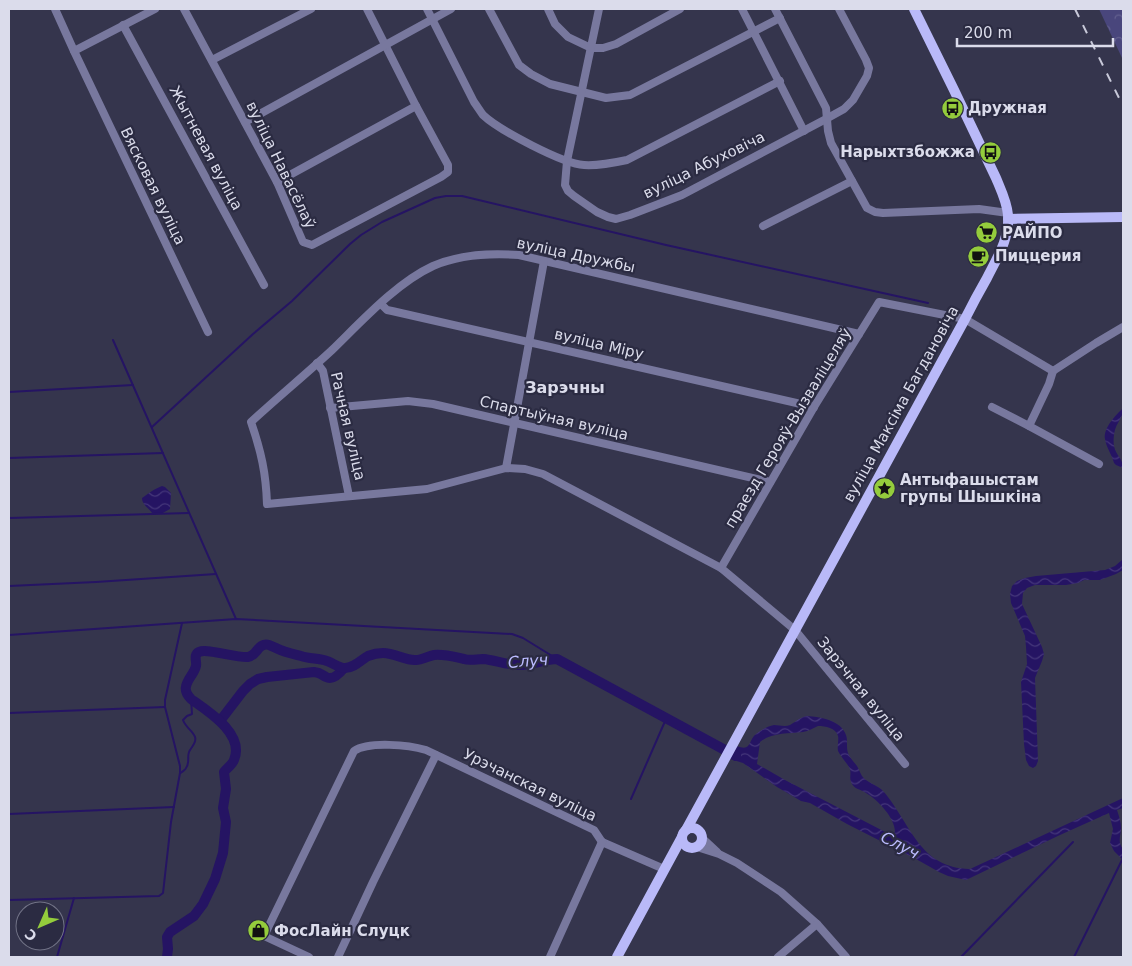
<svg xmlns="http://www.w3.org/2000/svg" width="1132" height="966" viewBox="0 0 1132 966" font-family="'DejaVu Sans',sans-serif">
<defs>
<pattern id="forest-crowns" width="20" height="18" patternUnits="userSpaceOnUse" patternTransform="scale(1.25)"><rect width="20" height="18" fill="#49467c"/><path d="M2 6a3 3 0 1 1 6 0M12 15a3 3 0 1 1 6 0" fill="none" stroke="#63608f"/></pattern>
<pattern id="water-waves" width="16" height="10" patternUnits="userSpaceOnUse" patternTransform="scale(1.25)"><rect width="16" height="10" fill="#251463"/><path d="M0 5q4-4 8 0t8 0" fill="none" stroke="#44367a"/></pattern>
</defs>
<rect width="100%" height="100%" fill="#35354d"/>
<polygon fill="url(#forest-crowns)" points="1099,9 1123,9 1123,60"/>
<g fill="url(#water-waves)" fill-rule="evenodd">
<path d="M1123,408C1123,415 1121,417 1118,423C1114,429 1113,439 1114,446C1116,456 1123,458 1123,468L1116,465L1114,463C1112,455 1106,447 1105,439C1103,428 1116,415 1123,408Z"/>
<path d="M162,486L165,487L171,493L170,509L161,514L152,513C149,508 142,505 142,498C149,493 154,489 162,486Z"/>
<polygon points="1123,559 1123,570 1116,574 1100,580 1084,580 1078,583 1066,585 1035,585 1027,588 1023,593 1022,604 1042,647 1044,654 1042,661 1035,678 1038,761 1036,766 1033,768 1029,766 1026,760 1024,744 1021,682 1027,664 1026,647 1025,636 1011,603 1010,594 1012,586 1017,581 1025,578 1036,576 1105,570 1115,566"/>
<path d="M807,716C820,717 841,720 846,735C848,740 846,747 848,753C850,758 854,762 857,766C859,769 860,773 862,776C867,783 878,785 884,792C911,824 919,868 970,869L1123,798V808L1117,810C1119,816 1121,822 1121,828C1121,836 1117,841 1123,849V860L1114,851L1110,843L1113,829L1109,813L1060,835L966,880L948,876L939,872L916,859L847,824L810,803L801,801L777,787L743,763L730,759L737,746C752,752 748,740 756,734C761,730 768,726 774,725C779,725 785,727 790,725C797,721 798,718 807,716ZM818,726C825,726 836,728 838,736C839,740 837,746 838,751C841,757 846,762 849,767C852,772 849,777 851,782C854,790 861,789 866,793C878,800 895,818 895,832L891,835L785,780L757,764L760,742C772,732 789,734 803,732C809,731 813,728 818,726Z"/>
</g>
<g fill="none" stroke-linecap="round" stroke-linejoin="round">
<g stroke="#251463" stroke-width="2">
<polyline points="113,340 236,619"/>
<polyline points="9,392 133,385"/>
<polyline points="152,427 253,334 292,301 350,244 361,235 382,222 435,198 446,196 462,196 666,245 928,303"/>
<polyline points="9,458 163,453"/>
<polyline points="9,518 189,513"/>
<polyline points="9,586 96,582 216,574"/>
<polyline points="9,635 236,619 512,634 523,638 557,659"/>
<polyline points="9,713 165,707"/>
<path d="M180,773C181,773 186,769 186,768C190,763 187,757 189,752C191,747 197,743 195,737C193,731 186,728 183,720L187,716L192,714L191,699"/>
<polyline points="631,799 666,719"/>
<polyline points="9,814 174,807"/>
<polyline points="9,900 159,896 163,893 171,822 180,773 180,766 165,707 165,700 182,623"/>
<polyline points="57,957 74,898"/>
<polyline points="961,957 1073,842"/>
<polyline points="1074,957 1122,860"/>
</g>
<g stroke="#251463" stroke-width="10">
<path d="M220,721L243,691L250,684L258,679L267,677L314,672C322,673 320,674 326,677C333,681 340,673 344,668"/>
<path d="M167,957L168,949L167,937L170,932L194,916L203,904L215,879L223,853L226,822L223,808L226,789L224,772C227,768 232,765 234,760C245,734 208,711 191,699C183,691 185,685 191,676C193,673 195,670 196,666C197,661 193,655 199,652C207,648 236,658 248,657C257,656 258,642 269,645C272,646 274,647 276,648C284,652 293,654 301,656C310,659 319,658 327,661C333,663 339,668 345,668C354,668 361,660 368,656C373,654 378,653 383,653C395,653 406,661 416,660C422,660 428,656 434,655C444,654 455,657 464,659C470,661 477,659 483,659C495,660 507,665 520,665C534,665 544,659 557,659L736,756"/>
</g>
<g stroke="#78789e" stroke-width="8">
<polyline points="55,9 74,51 208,332"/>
<polyline points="184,9 277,182 303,242 312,245 441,177 448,172 448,165 416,106 367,9"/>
<path d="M427,9L474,102C477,106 480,111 483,115C499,130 563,164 584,165C598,166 613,163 627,160L780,81"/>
<polyline points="489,9 519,65 531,74 550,84 606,98 630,95 780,18"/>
<polyline points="548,9 555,24 568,37 591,48 603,48 616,44 680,9"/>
<polyline points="599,9 567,161 565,185 568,191 574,196 597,212 608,217 616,219 630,215 682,195 826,119 844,109 853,100 867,76 869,68 866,60 839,9"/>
<polyline points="742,9 804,131"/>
<polyline points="775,9 826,108 828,131 831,143 867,208 875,212 883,213 979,209 1008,213"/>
<polyline points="123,25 264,285"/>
<polyline points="74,51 155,9"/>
<polyline points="212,60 311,9"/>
<polyline points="245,122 451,9"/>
<polyline points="277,182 416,106"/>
<polyline points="763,226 852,181"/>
<polyline points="381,304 387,310 392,311 814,407"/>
<path d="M859,334L519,255C490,253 461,254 433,266C396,283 360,323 331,351C305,375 277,398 251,422C261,451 266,473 267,504L427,489L506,468L525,469L543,474L721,568L795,630L905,764"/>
<polyline points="317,363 323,371 349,496"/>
<polyline points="992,407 1029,426 1099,464"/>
<polyline points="330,408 408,401 433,404 770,482"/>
<polyline points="1029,426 1049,384 1053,371"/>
<polyline points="506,468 544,261"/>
<polyline points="721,568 814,407 879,302 965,319 1053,371 1096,343 1123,327"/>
<polyline points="702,838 717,852"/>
<polyline points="602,842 664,869"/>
<polyline points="697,847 719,854 737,863 781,892 817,924 846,957"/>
<path d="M309,957L264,936L354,751C369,741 409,745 426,750L594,830L602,842"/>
<polyline points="338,957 373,882 436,755"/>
<polyline points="550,957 602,842"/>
<polyline points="778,957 817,924"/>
</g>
<g stroke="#b9b9f8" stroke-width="10">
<polyline points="1008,219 1123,217"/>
<circle cx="692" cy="838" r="10"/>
<path d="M686,830L965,319C972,305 979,292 987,278C997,258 1010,238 1008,215C1007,202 1001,190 996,178L954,90L914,9"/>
<polyline points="617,957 682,837"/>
</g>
<polyline stroke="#c8c9d9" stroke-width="2" stroke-dasharray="9 9" stroke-linecap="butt" points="1075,9 1123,106"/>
</g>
<defs>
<symbol id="bus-disc" viewBox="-11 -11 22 22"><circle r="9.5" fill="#94cc3c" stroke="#2b2b42"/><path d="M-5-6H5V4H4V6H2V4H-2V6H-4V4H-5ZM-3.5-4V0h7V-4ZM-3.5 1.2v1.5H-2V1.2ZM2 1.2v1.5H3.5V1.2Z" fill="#111"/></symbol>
<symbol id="supermarket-disc" viewBox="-11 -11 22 22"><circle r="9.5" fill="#94cc3c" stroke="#2b2b42"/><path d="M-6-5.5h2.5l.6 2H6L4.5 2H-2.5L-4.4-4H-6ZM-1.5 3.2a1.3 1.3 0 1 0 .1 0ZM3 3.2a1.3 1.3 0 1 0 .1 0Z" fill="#111"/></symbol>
<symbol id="cafe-disc" viewBox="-11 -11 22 22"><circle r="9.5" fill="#94cc3c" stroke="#2b2b42"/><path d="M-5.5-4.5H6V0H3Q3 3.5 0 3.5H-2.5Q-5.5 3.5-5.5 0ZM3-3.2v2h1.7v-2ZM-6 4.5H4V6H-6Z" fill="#111"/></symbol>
<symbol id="sight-disc" viewBox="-11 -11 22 22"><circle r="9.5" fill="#94cc3c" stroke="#2b2b42"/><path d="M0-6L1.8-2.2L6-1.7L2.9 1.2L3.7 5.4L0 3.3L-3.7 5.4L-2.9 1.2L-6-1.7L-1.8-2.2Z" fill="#111"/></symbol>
<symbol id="shop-disc" viewBox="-11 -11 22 22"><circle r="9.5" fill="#94cc3c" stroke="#2b2b42"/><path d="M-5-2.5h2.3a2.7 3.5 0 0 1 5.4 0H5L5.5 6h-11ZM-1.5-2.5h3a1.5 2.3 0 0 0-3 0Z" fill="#111"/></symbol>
</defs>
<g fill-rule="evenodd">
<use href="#bus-disc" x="940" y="96" width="25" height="25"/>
<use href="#bus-disc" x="978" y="140" width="25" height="25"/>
<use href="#supermarket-disc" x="974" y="220" width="25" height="25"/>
<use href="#cafe-disc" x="966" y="244" width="25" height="25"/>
<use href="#sight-disc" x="872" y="476" width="25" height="25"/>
<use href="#shop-disc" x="246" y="918" width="25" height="25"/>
</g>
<g text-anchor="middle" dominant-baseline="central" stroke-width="4.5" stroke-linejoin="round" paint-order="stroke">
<g font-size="15" font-weight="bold" fill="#dbdceb" stroke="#2b2b42" text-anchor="start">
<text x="968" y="108">Дружная</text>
<text x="975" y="152" text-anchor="end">Нарыхтзбожжа</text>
<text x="1002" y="233">РАЙПО</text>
<text x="995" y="256">Пиццерия</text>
<text x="900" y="480">Антыфашыстам<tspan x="900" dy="17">групы Шышкіна</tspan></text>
<text x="274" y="931">ФосЛайн Слуцк</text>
</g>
<g font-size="15" fill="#dbdceb" stroke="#2b2b42">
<text transform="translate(206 148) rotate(62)">Жытневая вуліца</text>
<text transform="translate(281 165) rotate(64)">вуліца Навасёлаў</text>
<text transform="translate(704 165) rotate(-26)">вуліца Абуховіча</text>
<text transform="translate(153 186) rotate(64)">Вясковая вуліца</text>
<text transform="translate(576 255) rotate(12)">вуліца Дружбы</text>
<text transform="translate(599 344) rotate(13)">вуліца Міру</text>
<text transform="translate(901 404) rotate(-61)">вуліца Максіма Багдановіча</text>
<text transform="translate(554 418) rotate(13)">Спартыўная вуліца</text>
<text transform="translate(348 426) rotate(77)">Рачная вуліца</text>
<text transform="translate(788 428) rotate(-59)">праезд Герояў-Вызваліцеляў</text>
<text transform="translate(861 689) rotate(51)">Зарэчная вуліца</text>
<text transform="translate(530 785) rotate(26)">Урэчанская вуліца</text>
</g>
<g font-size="16" font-weight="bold" fill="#dbdceb" stroke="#2b2b42">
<text x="565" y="387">Зарэчны</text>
</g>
<g font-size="16" font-style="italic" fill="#bbf" stroke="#2b2b42">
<text transform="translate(528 661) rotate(-4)">Случ</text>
<text transform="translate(900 845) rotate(28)">Случ</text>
</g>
</g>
<rect width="1132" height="966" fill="none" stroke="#dbdceb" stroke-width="20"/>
<g transform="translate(40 926) rotate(225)"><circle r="24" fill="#2b2b42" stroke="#717286"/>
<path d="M0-4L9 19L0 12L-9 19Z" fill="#94cc3c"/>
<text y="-8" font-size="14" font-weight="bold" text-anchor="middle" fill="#dbdceb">С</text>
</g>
<path d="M957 38v8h156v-8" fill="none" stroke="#dbdceb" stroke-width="2.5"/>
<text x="964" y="38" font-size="15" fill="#dbdceb" stroke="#2b2b42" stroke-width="4" paint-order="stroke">200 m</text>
</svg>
